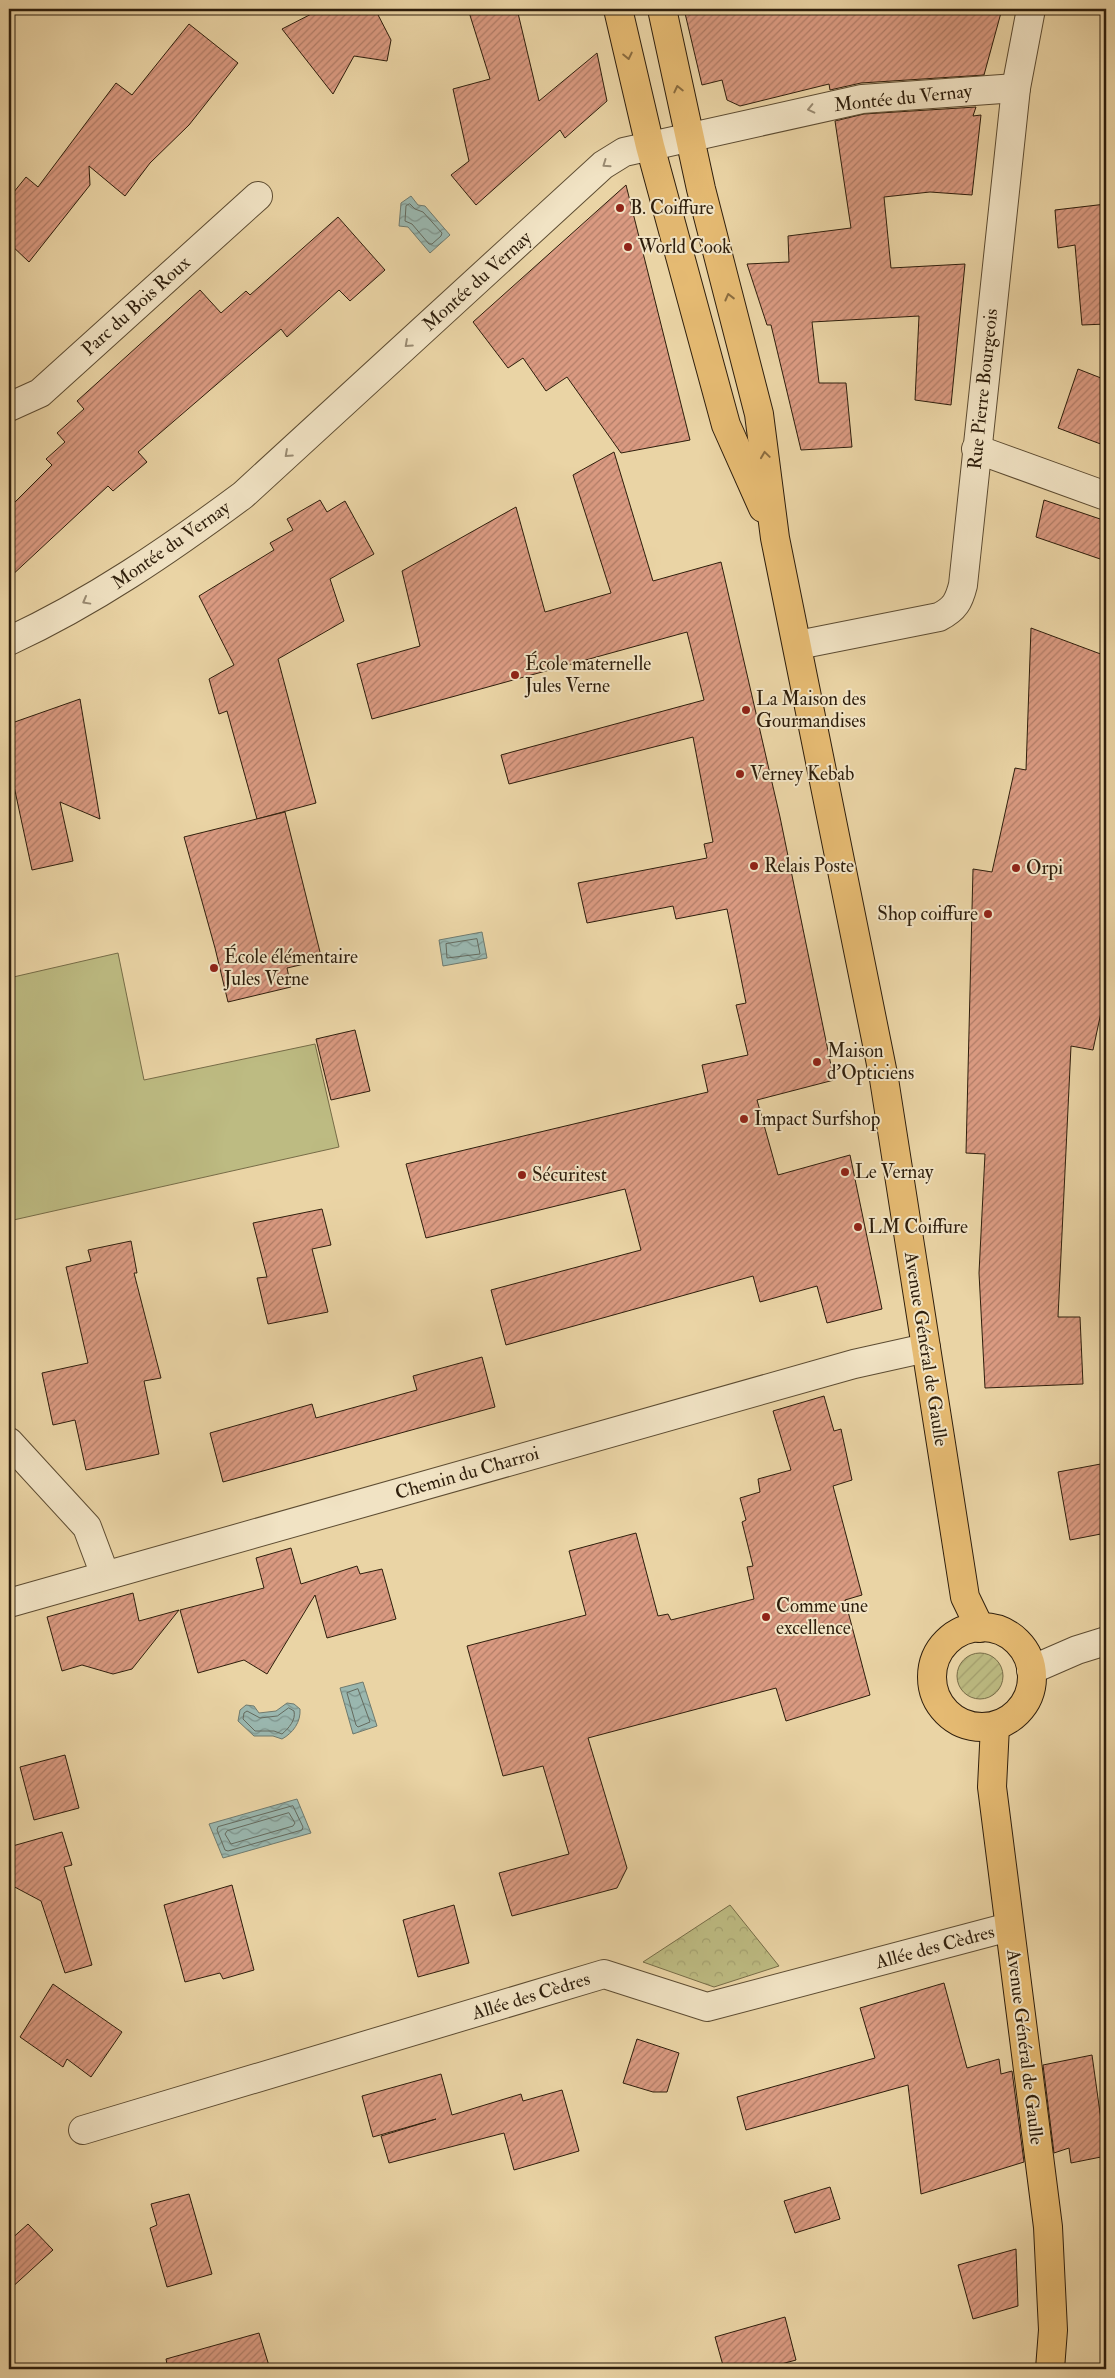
<svg xmlns="http://www.w3.org/2000/svg" width="1115" height="2378" viewBox="0 0 1115 2378" font-family="'IM FELL Double Pica',serif">
<defs>
<pattern id="park-crowns" width="20" height="18" patternUnits="userSpaceOnUse" patternTransform="scale(1.25)"><rect width="20" height="18" fill="#bdbb82"/><path d="M2 6a3 3 0 1 1 6 0M12 15a3 3 0 1 1 6 0" fill="none" stroke="#a3a06f"/></pattern>
<pattern id="garden-furrows" width="10" height="10" patternUnits="userSpaceOnUse" patternTransform="scale(1.25)"><rect width="10" height="10" fill="#bdbb82"/><path d="M-1 1l2-2M0 10L10 0M9 11l2-2" fill="none" stroke="#a3a06f"/></pattern>
<pattern id="water-waves" width="16" height="10" patternUnits="userSpaceOnUse" patternTransform="scale(1.25)"><rect width="16" height="10" fill="#9ab7af"/><path d="M0 5q4-4 8 0t8 0" fill="none" stroke="#7e948d"/></pattern>
<pattern id="building-hatch" width="6" height="6" patternUnits="userSpaceOnUse" patternTransform="scale(1.25)"><rect width="6" height="6" fill="#da9a81"/><path d="M-1 1l2-2M0 6l6-6M5 7l2-2" fill="none" stroke="#b17d68"/></pattern>
</defs>
<rect width="100%" height="100%" fill="#ead4a5"/>
<filter id="stains"><feTurbulence type="fractalNoise" baseFrequency=".004" numOctaves="4"/><feColorMatrix values="0 0 0 0 .2 0 0 0 0 .09 0 0 0 0 .02 0 0 0 .5 -.17"/></filter>
<radialGradient id="worn" r=".72"><stop offset=".6" stop-color="#630" stop-opacity="0"/><stop offset="1" stop-color="#630" stop-opacity=".3"/></radialGradient>
<polygon fill="url(#park-crowns)" stroke="#766c47" points="730,1905 779,1966 714,1987 643,1962"/>
<circle fill="url(#garden-furrows)" stroke="#766c47" cx="980" cy="1676" r="23"/>
<polygon fill="#bdbb82" stroke="#766c47" points="118,953 144,1080 315,1044 339,1147 9,1221 9,978"/>
<g fill="url(#water-waves)" stroke="#6f7a6e">
<polygon points="411,196 418,205 425,206 450,235 430,253 408,227 399,226 401,203"/>
<polygon points="482,932 487,958 443,966 439,940"/>
<polygon points="363,1682 377,1726 353,1734 340,1688"/>
<path d="M287,1703L294,1704L300,1709C301,1722 293,1733 282,1739L273,1736H254L238,1721L240,1710L246,1705L254,1706L259,1713L276,1711Z"/>
<polygon points="297,1799 311,1833 223,1858 209,1824"/>
</g>
<g fill="none" stroke-linecap="round" stroke-linejoin="round">
<g stroke="#646a5e" stroke-width="1">
<polygon points="410,204 415,209 423,212 442,233 441,236 432,244 429,244 412,224 405,221 406,206"/>
<polygon points="477,939 480,954 447,958 446,944"/>
<polygon points="358,1689 370,1722 358,1727 356,1725 347,1693"/>
<path d="M289,1708L294,1711C296,1720 289,1728 282,1734L274,1731H255L243,1719L244,1713L247,1711L260,1718L277,1716Z"/>
<polygon points="293,1806 303,1827 302,1830 228,1851 225,1850 217,1830 218,1827"/>
<polygon points="289,1813 295,1823 293,1826 231,1844 225,1834 227,1831"/>
</g>
</g>
<g fill="url(#building-hatch)" stroke="#2e1e0c">
<polygon points="321,9 375,9 391,40 387,61 354,56 333,94 282,29"/>
<polygon points="468,9 517,9 539,101 597,53 607,101 565,138 560,130 476,205 451,175 469,161 453,89 490,79"/>
<polygon points="684,9 1002,9 984,75 861,83 830,90 829,84 740,106 727,100 722,80 702,85"/>
<polygon points="189,24 238,63 189,125 150,163 125,196 89,166 90,185 29,262 9,243 9,198 26,177 38,187 116,83 132,95"/>
<polygon points="976,107 973,116 981,115 972,195 930,192 884,197 891,268 965,264 951,405 915,400 919,316 812,322 819,383 846,383 852,447 801,450 771,325 767,325 747,264 789,262 788,236 851,228 835,121 864,114"/>
<polygon points="626,185 690,440 621,453 567,377 546,391 523,358 508,368 473,322"/>
<polygon points="1106,204 1106,324 1082,325 1075,245 1058,248 1055,210"/>
<polygon points="338,217 385,270 350,301 339,290 287,337 281,329 138,452 147,462 113,491 108,486 9,578 9,508 52,465 46,459 65,442 57,433 84,409 77,401 200,290 221,313 246,291 250,295"/>
<polygon points="1078,369 1106,380 1106,446 1058,428"/>
<polygon points="614,452 653,581 721,562 780,817 834,1080 757,1100 778,1175 850,1155 882,1309 827,1323 817,1286 760,1302 753,1276 506,1345 491,1290 641,1250 625,1189 426,1238 406,1164 708,1092 702,1065 748,1055 736,1005 746,1003 727,909 676,919 673,906 587,923 578,883 707,858 704,844 713,842 693,737 509,784 501,755 704,700 687,632 372,719 357,664 420,646 402,571 516,507 545,612 611,593 573,475"/>
<polygon points="320,500 327,512 345,501 374,554 330,579 344,621 278,659 316,803 257,819 227,711 219,714 209,679 234,665 199,596 274,550 270,543 293,530 287,519"/>
<polygon points="1044,500 1106,521 1106,561 1036,537"/>
<polygon points="1031,628 1106,656 1106,989 1093,1050 1071,1046 1058,1317 1080,1317 1083,1384 985,1388 979,1273 985,1154 966,1153 973,869 992,872 1015,768 1026,770"/>
<polygon points="80,699 100,819 60,802 73,861 32,870 9,763 9,724"/>
<polygon points="285,812 322,960 287,968 291,987 228,1002 215,948 184,837"/>
<polygon points="355,1030 370,1091 331,1100 316,1039"/>
<polygon points="322,1209 331,1245 312,1249 328,1312 268,1324 257,1278 267,1277 253,1223"/>
<polygon points="131,1241 137,1273 134,1273 161,1378 144,1381 159,1454 86,1470 75,1420 53,1425 42,1373 88,1363 66,1267 91,1261 88,1250"/>
<polygon points="482,1357 495,1407 223,1482 210,1433 312,1404 316,1418 417,1390 413,1376"/>
<polygon points="824,1396 834,1431 841,1429 852,1480 833,1486 862,1595 845,1600 870,1695 786,1721 776,1688 588,1738 627,1868 617,1888 512,1916 499,1873 569,1854 543,1766 503,1776 467,1646 586,1615 569,1551 636,1533 658,1616 668,1614 671,1620 754,1599 747,1567 753,1566 742,1522 746,1520 740,1498 760,1492 758,1479 791,1470 773,1411"/>
<polygon points="1106,1463 1106,1533 1070,1540 1058,1472"/>
<polygon points="291,1548 301,1584 357,1566 360,1574 382,1569 396,1619 327,1638 315,1595 267,1674 244,1660 198,1673 180,1610 264,1588 256,1558"/>
<polygon points="133,1593 139,1621 179,1610 132,1669 113,1674 82,1665 62,1671 47,1617"/>
<polygon points="65,1755 79,1808 34,1820 20,1767"/>
<polygon points="62,1832 72,1865 64,1867 92,1965 65,1973 41,1901 9,1884 9,1847"/>
<polygon points="232,1885 254,1970 223,1979 220,1973 185,1982 164,1905"/>
<polygon points="454,1905 469,1963 418,1977 403,1920"/>
<polygon points="944,1983 967,2068 999,2059 1001,2074 1012,2071 1024,2162 921,2194 908,2085 746,2130 737,2097 875,2058 860,2008"/>
<polygon points="53,1984 122,2032 91,2077 67,2059 63,2067 20,2037"/>
<polygon points="637,2039 679,2053 667,2092 653,2092 623,2083"/>
<polygon points="1092,2055 1106,2156 1071,2163 1069,2148 1054,2153 1043,2065"/>
<polygon points="441,2074 452,2115 521,2094 523,2101 562,2090 579,2151 514,2170 504,2133 389,2163 381,2136 436,2119 373,2137 362,2096"/>
<polygon points="830,2187 840,2219 795,2233 784,2201"/>
<polygon points="189,2194 212,2274 167,2287 150,2228 157,2225 151,2204"/>
<polygon points="28,2224 53,2250 9,2290 9,2241"/>
<polygon points="1016,2249 1018,2306 973,2319 958,2265"/>
<polygon points="785,2317 796,2360 763,2369 724,2369 715,2337"/>
<polygon points="259,2333 270,2369 168,2369 166,2359"/>
</g>
<g fill="none" stroke-linecap="round" stroke-linejoin="round">
<defs>
<g id="minor">
<polyline points="9,407 40,393 258,196"/>
<polyline points="976,449 1106,496"/>
<path d="M9,641C93,602 169,550 243,495L603,165L624,152L862,99L1016,88"/>
<path d="M798,645L939,617C955,609 959,601 963,585L1016,88L1031,9"/>
<polyline points="9,1442 87,1527 105,1575"/>
<polyline points="9,1603 854,1364 926,1348"/>
<polyline points="1031,1670 1077,1650 1106,1641"/>
<polyline points="83,2130 604,1974 707,2007 1009,1927"/>
</g>
<g id="primary">
<polyline points="618,9 650,146 726,425 763,508"/>
<polyline points="662,9 701,189 759,414 775,538 884,1079 965,1597 980,1628"/>
<circle cx="982" cy="1677" r="50"/>
<polyline points="995,1726 992,1787 1048,2227 1053,2330 1050,2369"/>
</g>
</defs>
<use href="#minor" stroke="#5d4c32" stroke-width="30"/>
<use href="#primary" stroke="#2e1e0c" stroke-width="30"/>
<use href="#minor" stroke="#f1e3c4" stroke-width="28"/>
<use href="#primary" stroke="#e5ba72" stroke-width="28"/>
</g>
<defs><path id="oneway-chevron" d="M-2-3.5L2.5 0L-2 3.5" fill="none" stroke-width="1.6" stroke-linecap="round" stroke-linejoin="round" transform="scale(1.25)"/></defs>
<g stroke="#8a6c3f">
<use href="#oneway-chevron" transform="translate(628 56) rotate(78)"/>
<use href="#oneway-chevron" transform="translate(678 89) rotate(-103)"/>
<use href="#oneway-chevron" transform="translate(729 297) rotate(-104)"/>
<use href="#oneway-chevron" transform="translate(765 455) rotate(-98)"/>
</g>
<g stroke="#998a71">
<use href="#oneway-chevron" transform="translate(811 109) rotate(167)"/>
<use href="#oneway-chevron" transform="translate(606 164) rotate(145)"/>
<use href="#oneway-chevron" transform="translate(408 344) rotate(138)"/>
<use href="#oneway-chevron" transform="translate(288 454) rotate(138)"/>
<use href="#oneway-chevron" transform="translate(86 601) rotate(151)"/>
</g>
<g fill="#8f2418" stroke="#f1e3c4" stroke-width="2">
<circle cx="620" cy="208" r="5"/>
<circle cx="628" cy="247" r="5"/>
<circle cx="515" cy="675" r="5"/>
<circle cx="746" cy="710" r="5"/>
<circle cx="740" cy="774" r="5"/>
<circle cx="754" cy="866" r="5"/>
<circle cx="1016" cy="868" r="5"/>
<circle cx="988" cy="914" r="5"/>
<circle cx="214" cy="968" r="5"/>
<circle cx="817" cy="1062" r="5"/>
<circle cx="744" cy="1119" r="5"/>
<circle cx="845" cy="1172" r="5"/>
<circle cx="522" cy="1175" r="5"/>
<circle cx="858" cy="1227" r="5"/>
<circle cx="766" cy="1617" r="5"/>
</g>
<g text-anchor="middle" dominant-baseline="central" stroke-width="4" stroke-linejoin="round" paint-order="stroke">
<g font-size="19" fill="#2e1e0c" stroke="#f1e3c4">
<text transform="translate(903 98) rotate(-6)">Montée du Vernay</text>
<text transform="translate(477 281) rotate(-42)">Montée du Vernay</text>
<text transform="translate(136 306) rotate(-42)">Parc du Bois Roux</text>
<text transform="translate(983 389) rotate(-84)">Rue Pierre Bourgeois</text>
<text transform="translate(171 545) rotate(-35)">Montée du Vernay</text>
<text transform="translate(926 1349) rotate(81)">Avenue Général de Gaulle</text>
<text transform="translate(467 1473) rotate(-16)">Chemin du Charroi</text>
<text transform="translate(935 1947) rotate(-15)">Allée des Cèdres</text>
<text transform="translate(531 1996) rotate(-17)">Allée des Cèdres</text>
<text transform="translate(1025 2047) rotate(83)">Avenue Général de Gaulle</text>
</g>
<g font-size="19" fill="#2e1e0c" stroke="#f1e3c4" text-anchor="start">
<text x="630" y="208">B. Coiffure</text>
<text x="638" y="247">World Cook</text>
<text x="525" y="664">École maternelle<tspan x="525" dy="22">Jules Verne</tspan></text>
<text x="756" y="699">La Maison des<tspan x="756" dy="22">Gourmandises</tspan></text>
<text x="750" y="774">Verney Kebab</text>
<text x="764" y="866">Relais Poste</text>
<text x="1026" y="868">Orpi</text>
<text x="978" y="914" text-anchor="end">Shop coiffure</text>
<text x="224" y="957">École élémentaire<tspan x="224" dy="22">Jules Verne</tspan></text>
<text x="827" y="1051">Maison<tspan x="827" dy="22">d'Opticiens</tspan></text>
<text x="754" y="1119">Impact Surfshop</text>
<text x="855" y="1172">Le Vernay</text>
<text x="532" y="1175">Sécuritest</text>
<text x="868" y="1227">LM Coiffure</text>
<text x="776" y="1606">Comme une<tspan x="776" dy="22">excellence</tspan></text>
</g>
</g>
<rect width="1115" height="2378" fill="none" stroke="#ead4a5" stroke-width="30"/>
<rect x="10" y="10" width="1095" height="2358" fill="none" stroke="#2e1e0c" stroke-width="2.5"/>
<rect x="15" y="15" width="1085" height="2348" fill="none" stroke="#2e1e0c"/>
<rect width="100%" height="100%" filter="url(#stains)"/>
<rect width="100%" height="100%" fill="url(#worn)"/>
</svg>
